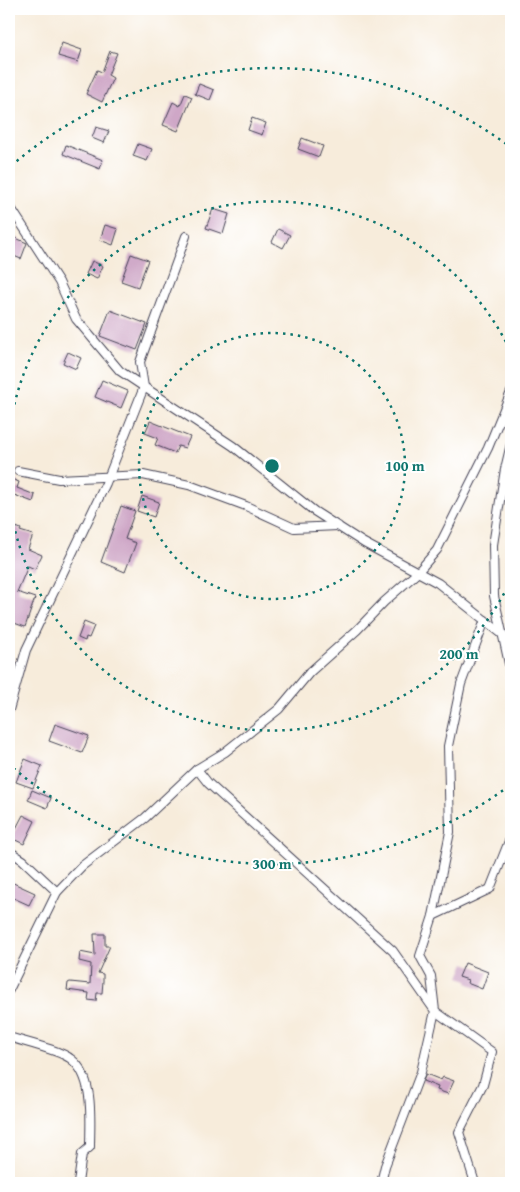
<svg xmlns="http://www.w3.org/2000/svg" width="520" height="1192" viewBox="0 0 520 1192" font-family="'Gentium Book Plus',serif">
<rect width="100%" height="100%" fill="#fff"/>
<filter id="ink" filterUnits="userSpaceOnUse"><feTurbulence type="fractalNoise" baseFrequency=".02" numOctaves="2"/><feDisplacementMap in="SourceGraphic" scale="10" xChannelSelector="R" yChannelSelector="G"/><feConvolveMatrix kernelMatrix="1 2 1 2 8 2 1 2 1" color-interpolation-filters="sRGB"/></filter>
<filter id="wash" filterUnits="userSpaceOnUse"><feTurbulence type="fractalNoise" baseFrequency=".0096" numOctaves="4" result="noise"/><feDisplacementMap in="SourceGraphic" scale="20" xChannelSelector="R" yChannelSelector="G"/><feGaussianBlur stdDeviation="1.12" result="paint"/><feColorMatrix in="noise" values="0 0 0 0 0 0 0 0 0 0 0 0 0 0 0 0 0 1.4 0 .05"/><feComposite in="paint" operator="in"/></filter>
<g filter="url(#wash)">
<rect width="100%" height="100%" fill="#f7ecdb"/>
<g id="blocks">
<g fill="#cfa7c7">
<polygon points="62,43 82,50 78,62 58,56"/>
<polygon points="110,51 117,53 108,75 113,78 102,102 86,94 97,70 102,72"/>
<polygon points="199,84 214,90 210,100 195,94"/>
<polygon points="185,94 192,97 178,131 163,125 173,102 180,106"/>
<polygon points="252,118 266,123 262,135 248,130"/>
<polygon points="96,127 109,131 104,143 92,138"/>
<polygon points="302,138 323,146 319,157 298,149"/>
<polygon points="138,144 152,149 147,161 133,156"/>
<polygon points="66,145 103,160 100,169 63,154"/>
<polygon points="213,209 229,214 223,234 206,228"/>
<polygon points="105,225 118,229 113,245 100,240"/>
<polygon points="278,229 290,235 283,248 272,242"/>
<polygon points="9,235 27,243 21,259 9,254"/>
<polygon points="131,254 148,260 138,287 121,281"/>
<polygon points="92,261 103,266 97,279 86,274"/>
<polygon points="110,310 147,324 137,350 100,336"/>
<polygon points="68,352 81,358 76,369 63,363"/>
<polygon points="102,380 128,391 121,408 95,397"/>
<polygon points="150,421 190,437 185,448 178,446 175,453 155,445 158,438 145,433"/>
<polygon points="9,478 19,482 17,488 35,495 33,502 9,493"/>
<polygon points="142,496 159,502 154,517 137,511"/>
<polygon points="121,506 135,511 125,539 136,543 125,572 101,562"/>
<polygon points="9,524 21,529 20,531 33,535 28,549 42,555 35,569 28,566 17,592 35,598 25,627 9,621"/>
<polygon points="84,622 94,626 89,638 86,637 85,641 78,638"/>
<polygon points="55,724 89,736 82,753 49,741"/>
<polygon points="25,759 42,766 33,788 16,782"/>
<polygon points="32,790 51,798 47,808 28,800"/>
<polygon points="23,815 35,821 24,844 11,838"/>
<polygon points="9,881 35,893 29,905 9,896"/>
<polygon points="94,934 105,934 105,946 110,946 98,973 103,974 103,981 102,993 97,993 96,1001 88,1000 89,993 67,990 68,983 70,982 90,984 91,964 79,961 80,952 95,955"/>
<polygon points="465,963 488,972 482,989 467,983 468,980 459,977"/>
<polygon points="426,1074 441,1080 443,1077 454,1081 448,1094 437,1090 438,1087 423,1081"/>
</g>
</g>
</g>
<g filter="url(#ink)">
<use href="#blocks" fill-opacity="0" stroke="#424053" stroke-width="1"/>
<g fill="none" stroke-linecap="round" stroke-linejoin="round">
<defs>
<g id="street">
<polyline points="9,205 59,282 76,319 120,371 233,446 314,511 364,543 438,583 511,641"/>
<polyline points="511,444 505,469 493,545 494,596 511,673"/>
<polyline points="18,471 59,479 143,475 189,485 246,506 294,528 338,526"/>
<polyline points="9,710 26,650 106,483 144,387 140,362 186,236"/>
<polyline points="197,769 208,783 393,951 435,1011 421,1072 385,1166 381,1183"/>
<polyline points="9,851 23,860 57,892"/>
<polyline points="433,916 490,889 511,836"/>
<polyline points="9,990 57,892 82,866 145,818 197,769 225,752 279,709 310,672 357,630 384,602 417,573 437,550 488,448 511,392"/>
<path d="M9,1037C24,1042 60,1050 71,1059C95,1077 90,1121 90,1147L82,1154L78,1183"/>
<polyline points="475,1183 459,1132 483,1085 492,1052 435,1011 431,976 420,956 433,916 450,832 448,746 461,684 485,620"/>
</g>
</defs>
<use href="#street" stroke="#424053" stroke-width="10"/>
<use href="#street" stroke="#fff" stroke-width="8"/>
</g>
</g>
<g fill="none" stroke="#0f766e" stroke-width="2.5" stroke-dasharray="2.5 5">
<circle cx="272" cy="466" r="133"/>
<path d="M511 580A265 265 0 0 1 9 498M9 434A265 265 0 0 1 511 352"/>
<path d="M509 786A398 398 0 0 1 11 766M11 166A398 398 0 0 1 509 146"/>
</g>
<circle cx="272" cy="466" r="8" fill="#0f766e" stroke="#fff" stroke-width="2.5"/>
<g font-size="15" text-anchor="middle" font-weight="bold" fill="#0f766e" stroke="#fff" stroke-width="4" stroke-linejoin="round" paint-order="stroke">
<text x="405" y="471">100 m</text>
<text x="459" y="659">200 m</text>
<text x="272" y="869">300 m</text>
</g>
<rect width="520" height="1192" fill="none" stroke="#fff" stroke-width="30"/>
</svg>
